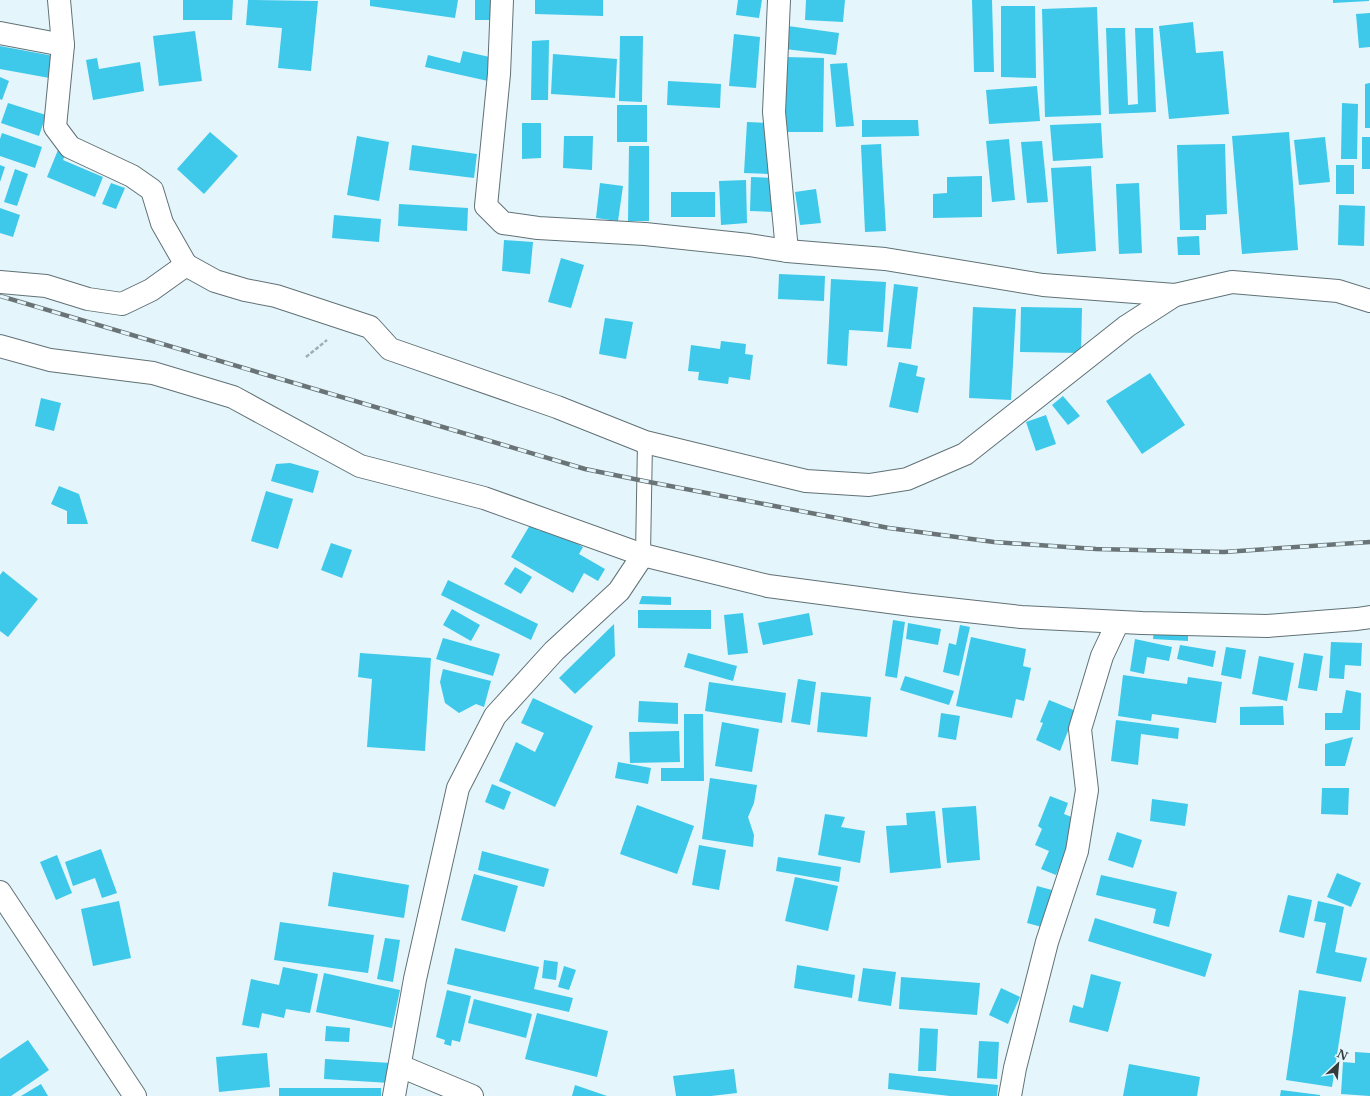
<svg xmlns="http://www.w3.org/2000/svg" width="1370" height="1096" viewBox="0 0 1370 1096" font-family="'Libre Baskerville',serif">
<rect width="100%" height="100%" fill="#e4f6fb"/>
<g fill="#3ec8e9">
<polygon points="183,0 233,0 232,20 183,20"/>
<polygon points="248,0 318,1 311,71 278,68 282,28 246,25"/>
<polygon points="370,0 458,0 455,18 370,6"/>
<rect x="475" y="0" width="23" height="20"/>
<polygon points="535,0 603,0 603,16 535,14"/>
<polygon points="738,0 762,0 759,18 736,15"/>
<polygon points="806,0 845,0 843,22 805,20"/>
<polygon points="972,0 992,0 994,72 974,72"/>
<polygon points="1333,0 1369,0 1369,1 1333,3"/>
<polygon points="1001,6 1035,6 1036,78 1001,77"/>
<polygon points="1097,7 1101,115 1045,117 1042,9"/>
<polygon points="1370,13 1370,47 1359,48 1356,14"/>
<polygon points="1193,22 1196,53 1223,51 1229,114 1169,119 1159,26"/>
<polygon points="788,26 839,33 836,55 785,49"/>
<polygon points="1106,28 1125,28 1128,105 1138,104 1135,28 1153,28 1156,112 1109,114"/>
<polygon points="195,31 202,81 159,86 153,36"/>
<polygon points="734,34 760,37 756,88 729,86"/>
<polygon points="620,36 643,36 642,102 619,101"/>
<polygon points="549,40 548,100 531,100 532,41"/>
<polygon points="0,46 59,57 55,79 0,69"/>
<polygon points="463,51 494,58 488,81 425,67 428,55 460,63"/>
<polygon points="553,54 617,59 615,98 551,94"/>
<polygon points="785,57 824,58 823,132 785,132"/>
<polygon points="97,58 99,69 140,62 144,91 93,100 86,60"/>
<polygon points="847,63 854,126 836,127 830,64"/>
<polygon points="0,77 9,81 2,100 0,99"/>
<polygon points="668,81 721,84 720,108 667,105"/>
<polygon points="1370,83 1370,128 1365,128 1365,84"/>
<polygon points="1037,86 1040,121 989,124 986,90"/>
<polygon points="8,103 46,115 39,136 1,123"/>
<polygon points="1342,103 1358,104 1357,159 1341,159"/>
<rect x="617" y="105" width="30" height="37"/>
<polygon points="862,120 918,120 919,136 862,137"/>
<polygon points="747,122 771,123 769,174 744,173"/>
<polygon points="522,123 541,123 541,158 522,159"/>
<polygon points="1101,123 1103,158 1053,161 1050,125"/>
<polygon points="210,132 238,156 204,194 177,169"/>
<polygon points="1289,132 1298,250 1242,254 1232,136"/>
<polygon points="2,133 42,147 35,168 0,156 0,139"/>
<polygon points="357,136 389,142 379,201 347,195"/>
<polygon points="564,136 593,136 592,170 563,168"/>
<polygon points="1325,137 1330,182 1299,185 1294,140"/>
<rect x="1362" y="137" width="8" height="32"/>
<polygon points="1009,139 1015,200 992,202 986,141"/>
<polygon points="1042,141 1048,202 1027,203 1021,142"/>
<polygon points="881,144 886,231 865,232 861,145"/>
<polygon points="1225,144 1227,214 1206,215 1206,230 1180,230 1177,145"/>
<polygon points="60,145 68,149 63,160 103,177 95,197 47,177"/>
<polygon points="412,145 477,154 474,178 409,170"/>
<polygon points="629,146 649,146 649,221 628,221"/>
<polygon points="0,165 5,167 0,182"/>
<rect x="1336" y="165" width="18" height="29"/>
<polygon points="1091,166 1096,251 1057,254 1051,168"/>
<polygon points="15,169 28,174 17,206 4,202"/>
<polygon points="982,176 982,217 933,218 933,194 947,193 947,177"/>
<polygon points="751,177 775,178 774,212 750,211"/>
<polygon points="746,180 747,223 721,225 719,181"/>
<polygon points="111,183 125,188 116,209 102,204"/>
<polygon points="600,183 623,186 618,221 596,218"/>
<polygon points="1139,183 1142,253 1119,254 1116,184"/>
<polygon points="816,189 821,223 800,225 795,192"/>
<rect x="671" y="192" width="44" height="25"/>
<polygon points="399,204 468,208 467,231 398,226"/>
<polygon points="1339,205 1365,206 1364,246 1338,245"/>
<polygon points="0,208 20,215 13,237 0,233"/>
<polygon points="334,215 381,219 379,242 332,238"/>
<polygon points="1199,236 1200,255 1178,255 1177,237"/>
<polygon points="504,240 533,242 530,274 502,271"/>
<polygon points="561,258 584,265 571,308 548,302"/>
<polygon points="779,274 825,276 824,301 778,299"/>
<polygon points="831,279 886,282 883,332 849,330 847,366 827,364"/>
<polygon points="894,284 918,287 911,349 887,347"/>
<polygon points="973,307 1016,309 1011,400 969,398"/>
<polygon points="1021,307 1082,308 1081,353 1020,352"/>
<polygon points="605,318 633,322 626,359 599,354"/>
<polygon points="721,341 746,344 745,354 753,355 750,380 729,377 728,384 698,380 699,372 688,371 691,345 720,349"/>
<polygon points="899,362 918,366 916,376 925,378 918,413 889,407"/>
<polygon points="1150,373 1185,425 1142,454 1106,401"/>
<polygon points="1063,396 1080,416 1068,425 1052,405"/>
<polygon points="41,398 61,403 54,431 35,426"/>
<polygon points="1046,415 1056,444 1036,451 1026,422"/>
<polygon points="290,463 319,471 313,493 271,481 276,464"/>
<polygon points="59,486 79,494 88,524 67,524 67,511 51,504"/>
<polygon points="266,491 293,499 278,549 251,541"/>
<polygon points="543,524 583,547 579,554 605,569 598,581 584,573 573,593 511,557 530,525 540,531"/>
<polygon points="331,543 352,550 342,578 321,570"/>
<polygon points="515,567 532,577 521,594 504,584"/>
<polygon points="3,571 38,599 8,637 0,631 0,575"/>
<polygon points="448,580 538,624 531,640 441,595"/>
<polygon points="642,596 671,597 671,605 639,604"/>
<polygon points="452,609 480,625 471,641 443,625"/>
<polygon points="638,610 711,610 711,629 638,628"/>
<polygon points="743,613 748,653 728,655 724,615"/>
<polygon points="809,613 813,635 763,645 758,623"/>
<polygon points="893,620 905,622 897,678 885,676"/>
<polygon points="908,623 941,629 938,645 906,639"/>
<polygon points="614,624 615,656 575,694 559,678"/>
<polygon points="960,625 970,627 959,676 943,672 949,643 956,645"/>
<polygon points="1154,629 1188,633 1188,641 1153,639"/>
<polygon points="971,637 1026,649 1023,666 1031,668 1024,701 1016,699 1012,718 956,706"/>
<polygon points="443,638 500,654 493,676 436,659"/>
<polygon points="1135,639 1172,647 1169,661 1147,657 1144,674 1130,671"/>
<polygon points="1331,642 1362,643 1361,666 1345,665 1344,679 1329,678"/>
<polygon points="1180,645 1216,651 1213,667 1177,659"/>
<polygon points="1226,647 1246,650 1241,679 1221,675"/>
<polygon points="360,653 431,658 425,751 367,747 372,679 358,677"/>
<polygon points="688,653 737,666 733,681 684,667"/>
<polygon points="1304,653 1323,656 1317,691 1298,688"/>
<polygon points="1259,656 1294,663 1287,701 1252,694"/>
<polygon points="443,669 491,681 484,707 476,704 459,713 445,703 440,682"/>
<polygon points="1123,675 1187,684 1188,677 1222,682 1216,723 1152,714 1151,721 1118,716"/>
<polygon points="905,676 954,691 949,705 900,690"/>
<polygon points="798,679 816,682 810,725 791,722"/>
<polygon points="709,682 786,693 782,723 705,711"/>
<polygon points="1346,690 1361,693 1360,730 1325,730 1325,713 1342,713"/>
<polygon points="821,692 871,697 867,737 817,732"/>
<polygon points="533,698 593,726 555,807 499,781 516,742 535,752 544,733 521,723"/>
<polygon points="1049,700 1076,711 1060,751 1036,740 1043,723 1040,722"/>
<polygon points="639,701 678,703 678,724 638,722"/>
<polygon points="1283,706 1284,725 1240,725 1240,707"/>
<polygon points="941,713 960,716 956,740 938,737"/>
<polygon points="684,714 703,714 704,781 661,781 661,768 684,768"/>
<polygon points="1116,720 1179,728 1178,739 1141,734 1138,765 1111,761"/>
<polygon points="722,722 759,729 752,772 715,766"/>
<polygon points="679,731 680,762 630,763 629,732"/>
<polygon points="1353,737 1345,766 1325,766 1325,744"/>
<polygon points="618,762 651,768 648,784 615,778"/>
<polygon points="710,778 757,785 754,803 748,817 754,835 753,847 702,839"/>
<polygon points="492,784 511,792 504,810 485,802"/>
<polygon points="1322,788 1349,788 1348,815 1321,814"/>
<polygon points="1050,796 1068,803 1064,814 1079,820 1056,875 1041,869 1049,851 1035,845 1042,829 1038,826"/>
<polygon points="1152,799 1188,804 1185,826 1150,821"/>
<polygon points="637,805 694,826 677,874 620,854"/>
<polygon points="976,806 980,860 947,863 942,808"/>
<polygon points="935,811 941,868 890,873 886,826 907,825 906,813"/>
<polygon points="825,814 845,817 841,827 865,831 860,863 818,855"/>
<polygon points="1117,832 1142,840 1133,868 1108,860"/>
<polygon points="699,845 726,850 719,890 692,885"/>
<polygon points="101,849 117,893 102,898 95,878 73,886 65,862"/>
<polygon points="482,851 549,869 544,887 478,870"/>
<polygon points="57,855 72,893 56,900 40,862"/>
<polygon points="778,857 841,867 839,882 776,871"/>
<polygon points="333,872 409,885 404,918 328,906"/>
<polygon points="1337,873 1361,883 1351,907 1327,897"/>
<polygon points="474,874 518,886 505,932 461,920"/>
<polygon points="1101,875 1177,892 1169,927 1153,923 1156,909 1096,895"/>
<polygon points="795,877 838,886 828,931 785,921"/>
<polygon points="1037,886 1052,890 1042,927 1027,923"/>
<polygon points="1288,895 1312,900 1304,938 1279,932"/>
<polygon points="119,901 131,958 93,966 81,909"/>
<polygon points="1318,901 1344,907 1335,952 1367,958 1361,982 1316,973 1326,923 1314,921"/>
<polygon points="1095,918 1212,954 1205,977 1088,941"/>
<polygon points="280,922 374,935 368,973 274,960"/>
<polygon points="385,938 400,940 393,982 377,979"/>
<polygon points="455,948 539,967 534,989 573,998 569,1012 447,984"/>
<polygon points="544,960 558,962 556,980 542,978"/>
<polygon points="797,965 855,975 852,998 794,988"/>
<polygon points="564,966 576,970 569,990 558,987"/>
<polygon points="283,967 318,974 310,1013 286,1009 284,1018 262,1013 259,1028 242,1025 251,979 279,985"/>
<polygon points="863,968 896,972 891,1006 858,1001"/>
<polygon points="324,973 400,990 392,1028 316,1012"/>
<polygon points="1091,974 1121,982 1108,1032 1069,1022 1073,1005 1083,1008"/>
<polygon points="901,977 980,983 977,1015 899,1009"/>
<polygon points="1001,988 1020,997 1008,1024 989,1015"/>
<polygon points="447,990 471,996 460,1042 452,1040 451,1046 444,1044 445,1040 436,1037"/>
<polygon points="1299,990 1346,997 1332,1087 1286,1080"/>
<polygon points="474,999 532,1014 526,1038 468,1023"/>
<polygon points="537,1013 608,1031 597,1077 525,1059"/>
<polygon points="326,1026 350,1028 349,1042 325,1041"/>
<polygon points="920,1028 938,1029 936,1071 918,1071"/>
<polygon points="28,1040 49,1070 11,1096 0,1096 0,1059"/>
<polygon points="979,1041 999,1042 997,1079 977,1078"/>
<polygon points="1355,1052 1370,1053 1370,1096 1341,1094 1343,1062 1355,1063"/>
<polygon points="267,1053 270,1087 219,1092 216,1057"/>
<polygon points="325,1059 391,1063 390,1083 324,1079"/>
<polygon points="1129,1064 1200,1077 1197,1096 1123,1096"/>
<polygon points="734,1069 737,1093 711,1096 676,1096 673,1076"/>
<polygon points="889,1073 998,1085 997,1096 950,1096 888,1089"/>
<polygon points="41,1084 48,1096 21,1096"/>
<polygon points="575,1085 607,1096 572,1096"/>
<rect x="279" y="1088" width="102" height="8"/>
<polygon points="1281,1090 1320,1095 1320,1096 1280,1096"/>
</g>
<g fill="none" stroke-linecap="round" stroke-linejoin="round">
<defs>
<polyline id="lane" points="643,555 645,442"/>
<g id="street">
<polyline points="59,0 63,45 55,127 70,147 132,176 152,190 162,223 186,265"/>
<polyline points="502,0 499,74 486,206 503,223 538,228 645,234 749,245 787,251 885,259 1043,285 1175,295 1232,282 1338,291 1370,301"/>
<polyline points="779,0 774,112 787,251"/>
<polyline points="0,33 63,45"/>
<polyline points="0,282 46,286 88,299 122,304 151,290 186,265 215,281 245,290 276,296 370,327 390,349 557,407 645,442 806,481 869,485 907,479 965,454 1127,326 1175,295"/>
<polyline points="0,346 50,360 153,373 233,397 360,466 484,498 643,555 768,586 912,605 1021,617 1142,623 1267,626 1357,619 1370,617"/>
<polyline points="0,892 135,1096"/>
<polyline points="400,1066 472,1096"/>
<polyline points="394,1096 415,979 458,788 495,716 554,651 619,591 643,555"/>
<polyline points="1010,1096 1015,1068 1047,942 1077,851 1087,790 1080,729 1102,656 1118,622"/>
</g>
</defs>
<use href="#lane" stroke="#617176" stroke-width="16"/>
<use href="#street" stroke="#617176" stroke-width="24"/>
<polyline stroke="#a1aeb2" stroke-width="2.5" stroke-dasharray="4 2" stroke-linecap="butt" points="306,357 327,340"/>
<use href="#lane" stroke="#fff" stroke-width="14"/>
<use href="#street" stroke="#fff" stroke-width="22"/>
<defs>
<polyline id="rail" points="0,296 585,469 644,481 889,528 994,542 1096,549 1224,552 1370,542"/>
</defs>
<use href="#rail" stroke="#6a7477" stroke-width="4.5"/>
<use href="#rail" stroke="#e4f6fb" stroke-width="3" stroke-dasharray="9" stroke-linecap="butt"/>
</g>
<g transform="translate(1338 1064) rotate(26)" stroke="#e4f6fb" stroke-width="3" paint-order="stroke">
<path d="M0-3L7 15L0 10L-7 15Z" fill="#353c3e"/>
<text y="-6" font-size="11" font-weight="bold" text-anchor="middle" fill="#353c3e">N</text>
</g>
</svg>
